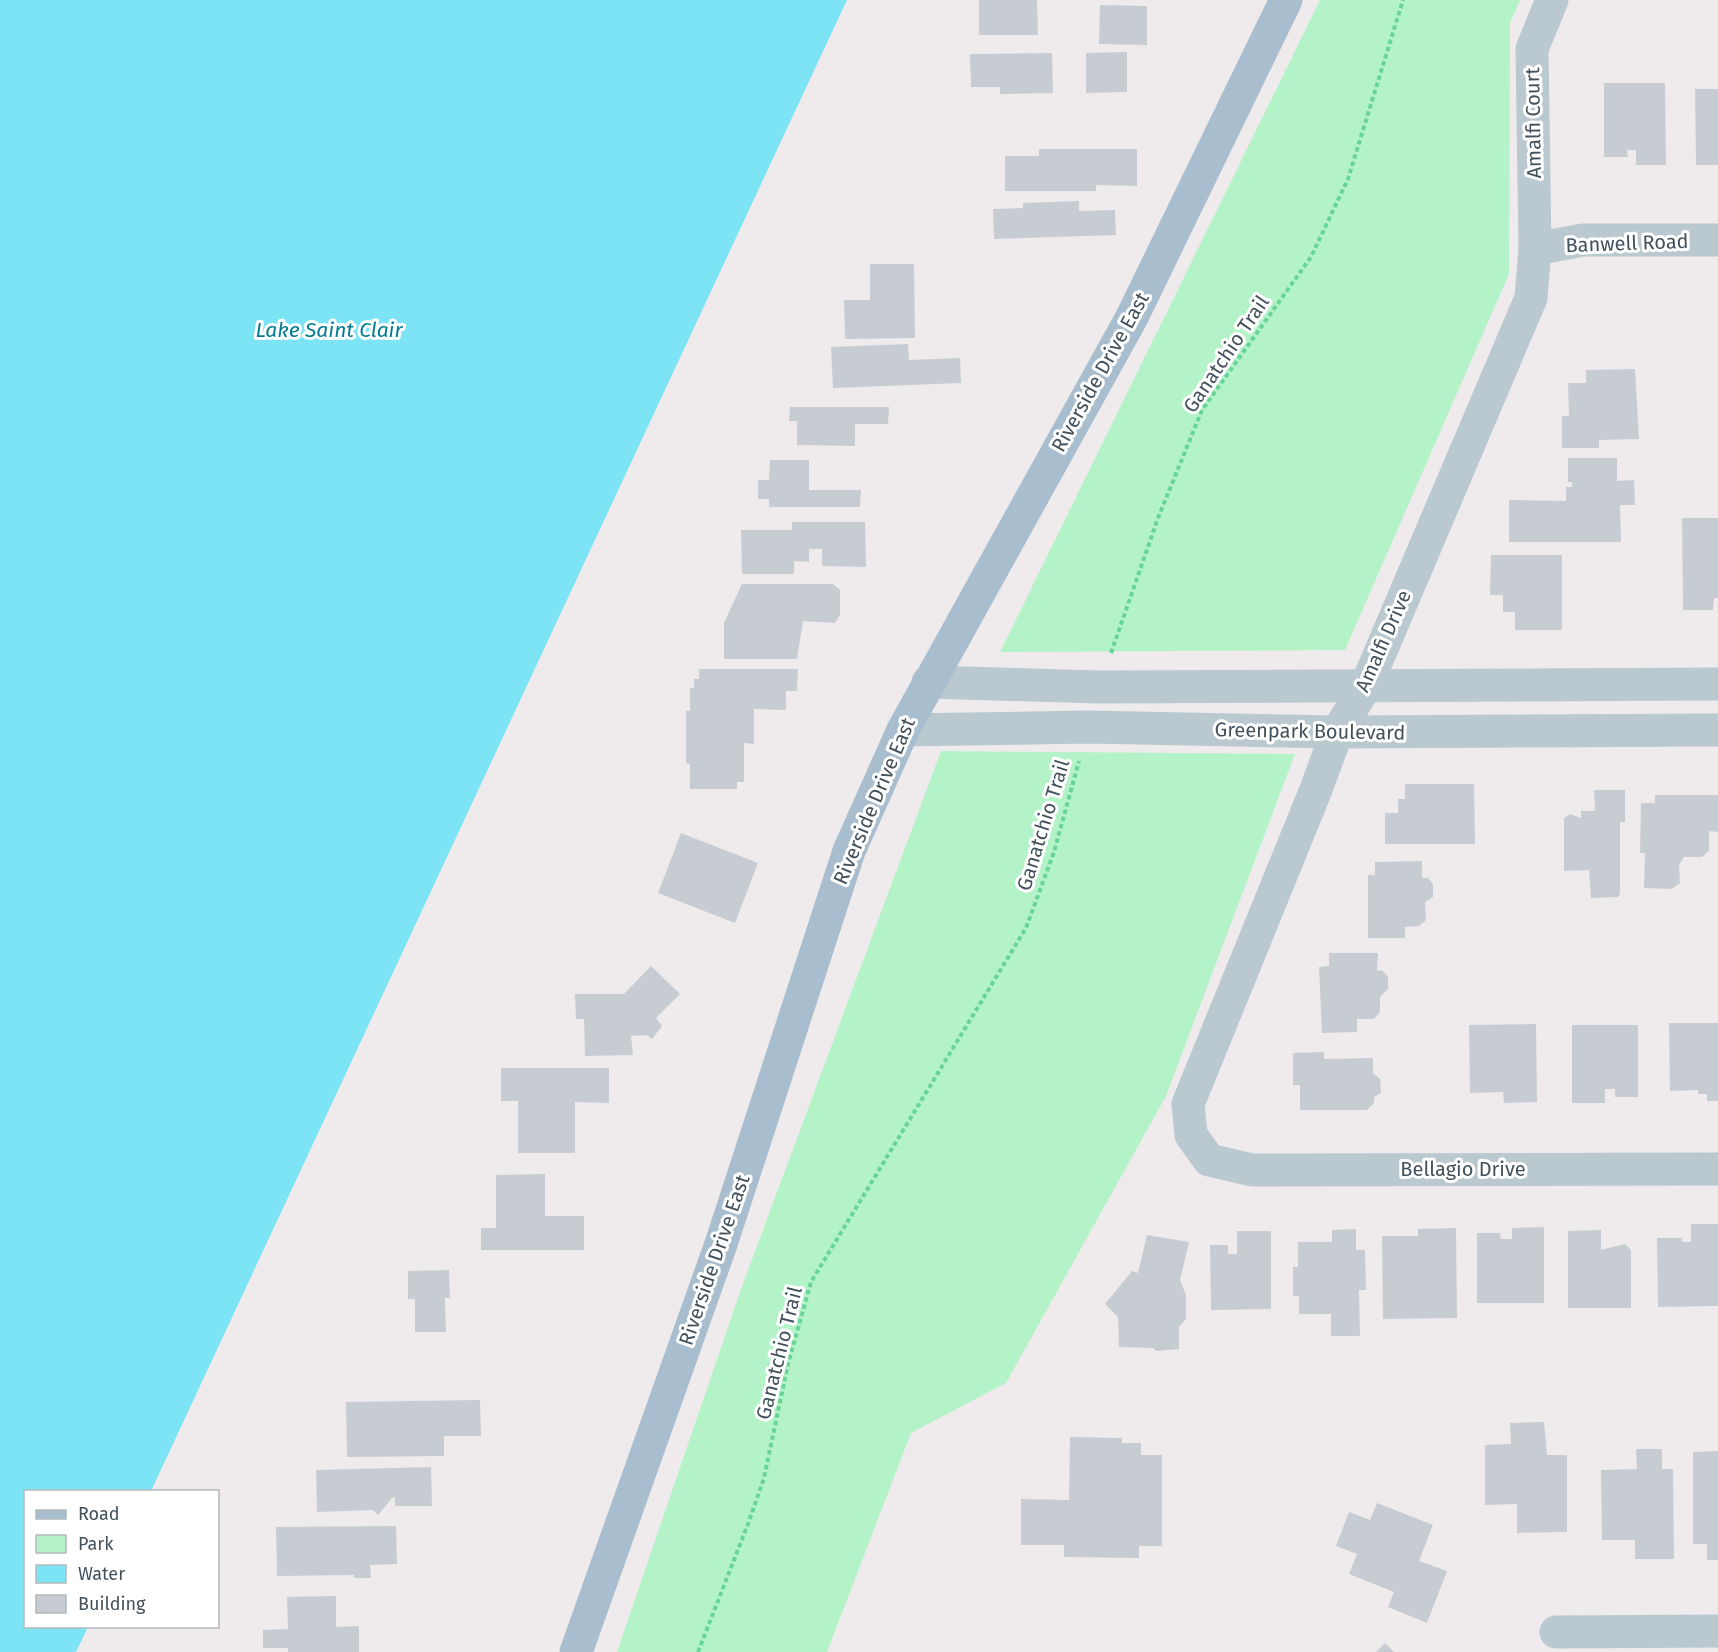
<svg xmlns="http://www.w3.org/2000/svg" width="1718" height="1652" viewBox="0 0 1718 1652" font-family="'Fira Sans',sans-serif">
<rect width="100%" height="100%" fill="#efebec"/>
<g fill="#b4f3c8">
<polygon points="1320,0 1520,0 1510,23 1509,274 1345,650 1000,652"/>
<polygon points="941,751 1295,754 1166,1096 1006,1383 911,1433 827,1652 617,1652 741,1289"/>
</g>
<polygon fill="#7ce4f5" points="0,0 847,0 151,1491 26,1492 26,1626 88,1627 76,1652 0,1652"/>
<g fill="#c7ccd2">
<polygon points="979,0 1037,0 1038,35 979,35"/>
<polygon points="1100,5 1147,6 1147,45 1099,44"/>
<polygon points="1127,52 1127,92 1086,93 1086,53"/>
<polygon points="1052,53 1053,93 1000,94 1000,87 971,87 970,54"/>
<polygon points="1604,83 1665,83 1666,165 1636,165 1636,150 1627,150 1628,157 1604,157"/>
<polygon points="1695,89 1718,89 1718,165 1696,165"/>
<polygon points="1039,149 1137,149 1137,186 1096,185 1096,191 1005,191 1005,156 1039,156"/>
<polygon points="1079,201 1079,211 1115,210 1116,235 994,239 993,209 1023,208 1023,203"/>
<polygon points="870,264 914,264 915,338 845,339 844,300 870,300"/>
<polygon points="908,344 909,360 960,358 961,383 833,388 831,347"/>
<polygon points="1635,369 1639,439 1599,440 1599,448 1562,448 1562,416 1569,416 1568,383 1586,383 1586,370"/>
<polygon points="790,407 889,407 888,424 855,424 855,446 797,445 797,421 789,421"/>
<polygon points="1568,458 1617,458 1617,481 1634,480 1635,505 1620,505 1621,542 1509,542 1509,500 1566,501 1566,487 1572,487 1572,482 1568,482"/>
<polygon points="770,460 809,460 809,490 861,490 860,507 769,507 769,499 758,499 758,480 769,480"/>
<polygon points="1682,518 1718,518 1718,598 1714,598 1713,610 1683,610"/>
<polygon points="792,522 865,522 866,567 822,566 822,549 809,549 809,562 794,561 794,574 742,574 741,530 792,530"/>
<polygon points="1491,555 1562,555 1562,630 1515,630 1515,612 1503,612 1503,595 1490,595"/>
<polygon points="742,584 833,584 840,590 840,615 835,623 803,621 797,659 724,659 724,623"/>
<polygon points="699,669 798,669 797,691 786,691 786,710 754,709 754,744 744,743 744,782 737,782 737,789 690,789 690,764 686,763 686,711 690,711 690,688 694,688 694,679 699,679"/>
<polygon points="1405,784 1474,784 1475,844 1385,844 1385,813 1398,813 1398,799 1405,799"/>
<polygon points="1594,790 1625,790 1625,822 1620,822 1620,894 1618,897 1591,898 1589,870 1564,871 1564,818 1570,814 1581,818 1581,811 1595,811"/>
<polygon points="1655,795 1718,795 1718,832 1709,831 1709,851 1702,857 1684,857 1679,865 1680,883 1672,889 1644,888 1645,853 1640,853 1641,803 1655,803"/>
<polygon points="681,833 758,863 735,923 658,893"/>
<polygon points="1422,861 1422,878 1428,878 1433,884 1433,897 1425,902 1426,920 1419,926 1405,927 1405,938 1368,938 1368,875 1375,875 1375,862"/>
<polygon points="1329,953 1378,953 1377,971 1382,970 1388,977 1388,989 1380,997 1380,1012 1374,1019 1357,1019 1357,1032 1322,1033 1319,967 1329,966"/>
<polygon points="651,966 680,994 656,1018 662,1026 652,1039 647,1035 631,1036 633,1055 585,1056 584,1019 576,1019 575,994 624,994"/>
<polygon points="1669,1023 1718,1023 1718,1101 1707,1101 1707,1094 1698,1094 1698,1090 1670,1091"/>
<polygon points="1536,1024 1537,1102 1504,1103 1503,1092 1470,1093 1469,1025"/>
<polygon points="1572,1025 1638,1025 1638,1097 1615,1097 1615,1089 1605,1089 1605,1103 1572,1103"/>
<polygon points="1324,1052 1324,1059 1373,1058 1373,1073 1380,1079 1381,1093 1374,1097 1374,1103 1367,1110 1300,1110 1300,1085 1293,1085 1293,1053"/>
<polygon points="501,1068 609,1068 609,1103 575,1102 575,1153 518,1153 518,1101 501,1101"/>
<polygon points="545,1174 545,1216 584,1216 584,1250 481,1250 481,1228 496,1228 496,1175"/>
<polygon points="1691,1224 1718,1224 1718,1306 1658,1307 1657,1238 1682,1238 1682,1242 1691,1242"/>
<polygon points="1544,1227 1544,1303 1477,1303 1477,1233 1500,1233 1501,1239 1512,1239 1512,1228"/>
<polygon points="1456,1228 1457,1318 1383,1319 1382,1236 1418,1236 1418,1229"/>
<polygon points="1356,1229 1356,1250 1365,1250 1366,1290 1359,1290 1360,1336 1331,1336 1331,1314 1299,1314 1299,1296 1293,1296 1293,1267 1298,1267 1298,1242 1332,1242 1332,1230"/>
<polygon points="1601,1230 1601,1250 1625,1244 1631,1250 1631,1308 1568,1308 1568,1231"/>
<polygon points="1237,1231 1271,1231 1271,1309 1211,1310 1210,1245 1228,1245 1228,1254 1237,1254"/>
<polygon points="1147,1235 1189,1242 1180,1280 1186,1295 1186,1319 1179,1327 1179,1349 1156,1351 1153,1348 1119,1347 1118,1317 1105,1304 1132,1271 1138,1273"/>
<polygon points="449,1270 450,1298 445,1298 446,1332 415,1332 415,1299 408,1299 408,1271"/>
<polygon points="480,1400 481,1436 444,1436 444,1456 347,1457 346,1402"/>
<polygon points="1544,1422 1547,1455 1567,1455 1567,1532 1517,1533 1517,1504 1485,1505 1485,1445 1511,1444 1510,1423"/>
<polygon points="1070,1437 1122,1438 1122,1443 1141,1443 1141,1455 1162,1455 1162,1546 1139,1546 1139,1558 1064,1557 1064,1545 1021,1545 1021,1499 1069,1500"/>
<polygon points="1636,1449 1662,1449 1662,1469 1673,1469 1674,1559 1635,1559 1635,1540 1602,1540 1601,1470 1637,1469"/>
<polygon points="1718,1451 1718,1560 1707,1560 1707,1544 1693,1544 1693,1452"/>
<polygon points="431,1467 432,1506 395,1506 395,1497 392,1498 378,1515 373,1510 317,1512 316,1470"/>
<polygon points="1377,1503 1433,1525 1419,1561 1447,1571 1427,1623 1388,1607 1394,1592 1349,1574 1357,1554 1336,1546 1349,1512 1370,1520"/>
<polygon points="396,1526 397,1564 370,1565 371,1578 354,1578 354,1575 277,1576 276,1527"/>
<polygon points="336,1596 336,1627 359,1626 359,1652 288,1652 288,1648 263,1648 263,1630 288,1629 287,1597"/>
<polygon points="1385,1643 1394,1652 1376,1652"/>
</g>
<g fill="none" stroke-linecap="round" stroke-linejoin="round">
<g stroke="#68d498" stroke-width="4" stroke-dasharray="4.5 3" stroke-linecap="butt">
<polyline points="1111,653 1158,518 1202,410 1311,257 1348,179 1403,0"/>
<polyline points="698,1652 748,1524 764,1478 788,1364 811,1282 1026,928 1054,852 1079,761"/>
</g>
<g stroke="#bac8d0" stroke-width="33">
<polyline points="1552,0 1532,49 1535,249 1531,298 1366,686 1337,732 1315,792 1188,1104 1191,1135 1209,1160 1252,1170 1718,1169"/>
<polyline points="1535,249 1583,240 1718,240"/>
<polyline points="928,682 1099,687 1718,684"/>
<polyline points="903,730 1088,727 1337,732 1718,730"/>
<polyline points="1556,1632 1718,1631"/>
</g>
<polyline stroke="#a8becf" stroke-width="33" points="576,1652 721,1244 849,851 903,730 1132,317 1286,0"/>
</g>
<g text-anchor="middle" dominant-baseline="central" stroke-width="6" stroke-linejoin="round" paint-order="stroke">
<g font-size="20" fill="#42515b" stroke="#fff">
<text transform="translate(1533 123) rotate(-91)">Amalfi Court</text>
<text transform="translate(1627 243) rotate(-2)">Banwell Road</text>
<text transform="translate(1226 354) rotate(-56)">Ganatchio Trail</text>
<text transform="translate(1100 372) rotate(-61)">Riverside Drive East</text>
<text transform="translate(1383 641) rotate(-66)">Amalfi Drive</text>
<text transform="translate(1310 731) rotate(1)">Greenpark Boulevard</text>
<text transform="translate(874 801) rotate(-67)">Riverside Drive East</text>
<text transform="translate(1043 825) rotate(-73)">Ganatchio Trail</text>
<text x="1463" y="1169">Bellagio Drive</text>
<text transform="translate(714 1260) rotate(-71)">Riverside Drive East</text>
<text transform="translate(779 1353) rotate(-76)">Ganatchio Trail</text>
</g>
<g font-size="21" font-style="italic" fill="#037c91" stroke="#fff">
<text x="329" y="330">Lake Saint Clair</text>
</g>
</g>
<rect x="24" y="1490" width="195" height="138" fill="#ffffff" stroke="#b3b9bd" stroke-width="1.5"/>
<rect x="36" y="1510" width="30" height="9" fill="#a8becf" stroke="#b3b9bd" stroke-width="1.5"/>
<text x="78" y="1520" font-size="18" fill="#42515b">Road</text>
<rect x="36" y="1535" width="30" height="18" fill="#b4f3c8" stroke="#b3b9bd" stroke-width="1.5"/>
<text x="78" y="1550" font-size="18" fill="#42515b">Park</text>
<rect x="36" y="1565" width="30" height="18" fill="#7ce4f5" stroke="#b3b9bd" stroke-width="1.5"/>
<text x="78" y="1580" font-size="18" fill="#42515b">Water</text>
<rect x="36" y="1595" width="30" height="18" fill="#c7ccd2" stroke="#b3b9bd" stroke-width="1.5"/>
<text x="78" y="1610" font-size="18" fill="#42515b">Building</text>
</svg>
